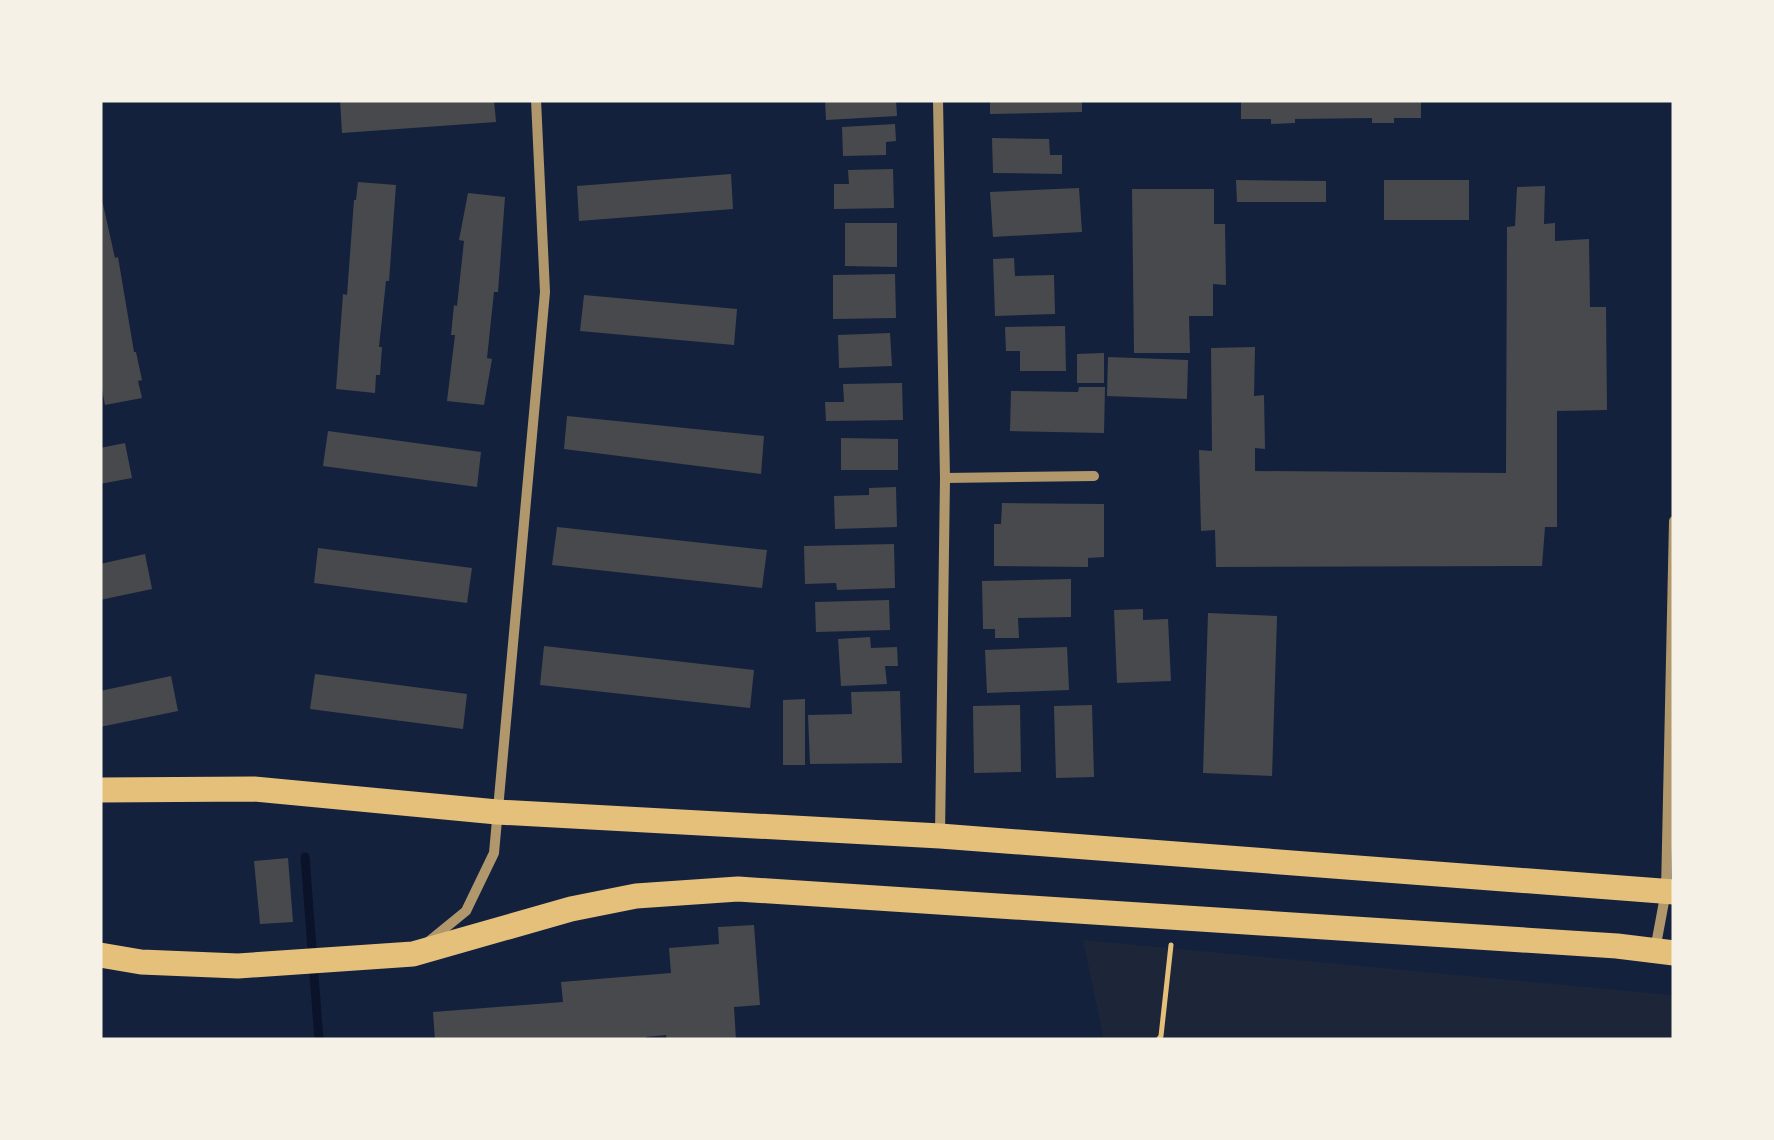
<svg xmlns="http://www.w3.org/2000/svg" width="1774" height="1140" viewBox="0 0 1774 1140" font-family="'IBM Plex Sans',sans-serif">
<rect width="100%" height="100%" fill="#14213d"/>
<polygon fill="#1d2539" points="1083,940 1670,995 1674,996 1674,1040 1104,1040"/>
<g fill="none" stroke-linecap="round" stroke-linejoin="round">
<polyline stroke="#0b132b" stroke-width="9" points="305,857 319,1040"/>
</g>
<g fill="#48494c">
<polygon points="340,100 494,100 496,122 342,133"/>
<polygon points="825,100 896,100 897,116 826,120"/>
<polygon points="990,100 1082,100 1082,112 990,114"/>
<polygon points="1241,100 1421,100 1421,118 1394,118 1394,123 1372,123 1372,118 1295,119 1295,123 1271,124 1271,119 1241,119"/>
<polygon points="895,124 896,141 886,142 886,155 843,156 842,127"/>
<polygon points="992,138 1049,139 1050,155 1062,155 1062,174 993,173"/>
<polygon points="893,169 894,208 834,209 834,184 849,184 848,170"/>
<polygon points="731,174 733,209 579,221 577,186"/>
<polygon points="1236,180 1326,181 1326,202 1237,202"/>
<rect x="1384" y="180" width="85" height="40"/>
<polygon points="358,182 396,185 389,281 386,281 379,347 382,347 380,375 376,375 375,393 336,389 343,294 347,295 354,200 356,200"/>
<polygon points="1545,186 1544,224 1555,223 1555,241 1589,239 1590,307 1606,307 1607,410 1557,411 1557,527 1545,527 1542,566 1216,567 1215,530 1201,531 1199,450 1212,451 1211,348 1255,347 1254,396 1264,395 1265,449 1255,448 1255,471 1506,473 1507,227 1515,226 1517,187"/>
<polygon points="1079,188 1082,232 993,237 990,192"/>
<polygon points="1132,189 1214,189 1214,224 1225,224 1226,285 1213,284 1213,316 1189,316 1190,353 1134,353"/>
<polygon points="100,191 115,258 118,257 134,352 136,352 142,380 138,381 142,398 105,405 100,379"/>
<polygon points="468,193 505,197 498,292 494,292 487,358 492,359 484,405 447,401 455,335 451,335 454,305 457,306 464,241 459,240"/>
<polygon points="845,223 897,223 897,267 845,266"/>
<polygon points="1014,258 1015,276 1054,275 1055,314 995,316 993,259"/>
<polygon points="895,274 896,318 833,319 833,275"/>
<polygon points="584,295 737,309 734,345 580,331"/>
<polygon points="1065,326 1066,371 1020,371 1020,351 1006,351 1005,327"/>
<polygon points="890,333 892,366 839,368 838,335"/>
<polygon points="1104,353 1104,383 1077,383 1077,354"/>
<polygon points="1108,357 1188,360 1187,399 1107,396"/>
<polygon points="902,383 903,420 826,421 825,402 844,402 843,384"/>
<polygon points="1079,387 1105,387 1104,433 1010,431 1011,391 1078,392"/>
<polygon points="567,416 764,436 761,474 564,449"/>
<polygon points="328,431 481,452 477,487 323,466"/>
<polygon points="841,438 898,439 898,470 841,470"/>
<polygon points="125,443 132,478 100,484 100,448"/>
<polygon points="896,487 897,527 835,529 834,496 869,495 869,488"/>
<polygon points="1002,503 1104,504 1104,557 1088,558 1088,567 994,566 994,524 1001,524"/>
<polygon points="557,527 767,550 762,588 552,565"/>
<polygon points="894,544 895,588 837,590 836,583 805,584 804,546"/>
<polygon points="318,548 472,568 467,603 314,583"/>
<polygon points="145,554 152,589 100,600 100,564"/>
<polygon points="1071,579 1071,617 1018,618 1019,638 995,638 995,629 983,629 982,581"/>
<polygon points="889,600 890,630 816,632 815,602"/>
<polygon points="1143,609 1143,620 1168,619 1171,681 1117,683 1114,610"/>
<polygon points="1208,613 1277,616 1272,776 1203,773"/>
<polygon points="870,637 871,648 897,647 898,666 885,666 887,684 841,686 838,639"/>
<polygon points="544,646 754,670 750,708 540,685"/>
<polygon points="1067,647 1069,690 987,693 985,650"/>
<polygon points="315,674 467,694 463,729 310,709"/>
<polygon points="171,676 178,711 100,727 100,691"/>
<polygon points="900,691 902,763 810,764 808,715 852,714 851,692"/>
<polygon points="805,699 805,765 783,765 783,700"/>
<polygon points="1020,705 1021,772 974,773 973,706"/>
<polygon points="1092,705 1094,777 1056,778 1054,706"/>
<polygon points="288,858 293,922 260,924 254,861"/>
<polygon points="754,925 760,1005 734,1007 736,1040 667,1040 666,1035 646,1037 646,1040 435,1040 433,1012 563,1002 561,982 671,973 669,948 719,944 718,927"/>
</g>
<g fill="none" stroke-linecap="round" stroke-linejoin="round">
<polyline stroke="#e5c07b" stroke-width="5" points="1158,1040 1161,1036 1171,945"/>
<g stroke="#b1986c" stroke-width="10">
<polyline points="938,100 945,478 940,835"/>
<polyline points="945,478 1094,476"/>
<polyline points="428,942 466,911 494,853 545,292 536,100"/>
<polyline points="1655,950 1666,891 1674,521"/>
</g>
<g stroke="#e5c07b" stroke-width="25">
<polyline points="100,790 254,789 497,812 940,836 1674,892"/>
<polyline points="100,955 141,962 238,966 413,954 571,909 636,896 738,889 1617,946 1674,953"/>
</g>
</g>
<rect width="1774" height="1140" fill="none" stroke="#f6f1e7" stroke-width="205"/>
</svg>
